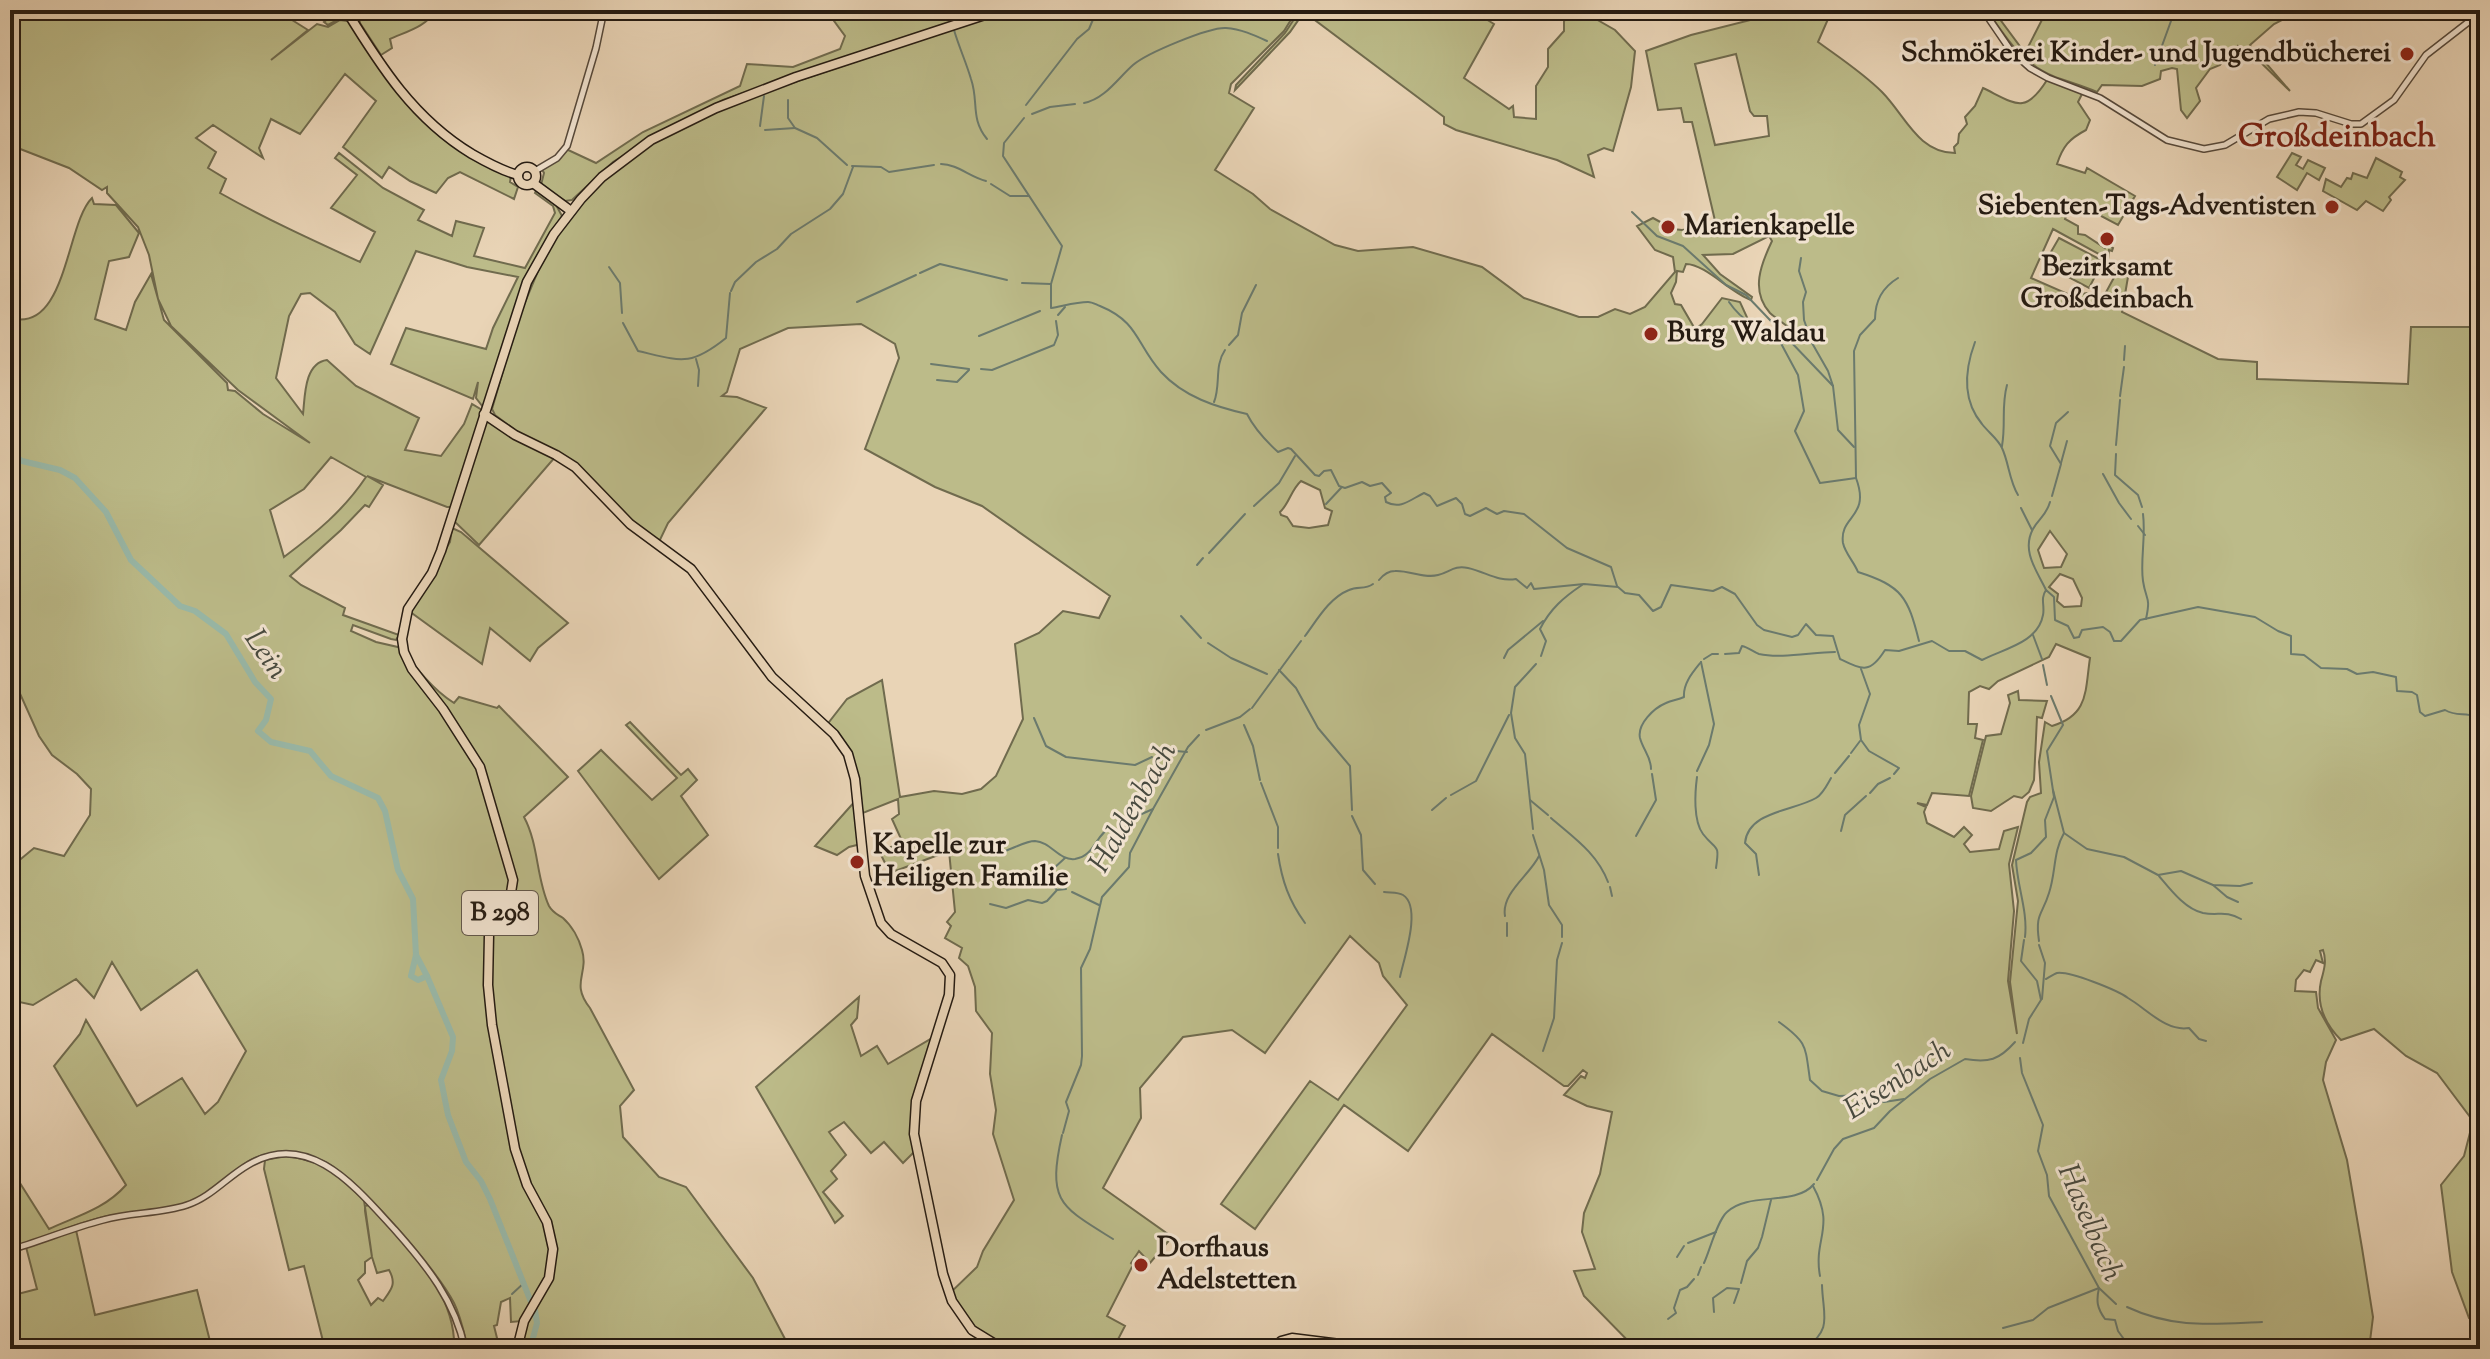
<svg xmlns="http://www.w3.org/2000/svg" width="2490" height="1359" viewBox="0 0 2490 1359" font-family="'Sorts Mill Goudy',serif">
<rect width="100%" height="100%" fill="#e9d4b6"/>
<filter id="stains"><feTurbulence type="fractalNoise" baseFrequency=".0025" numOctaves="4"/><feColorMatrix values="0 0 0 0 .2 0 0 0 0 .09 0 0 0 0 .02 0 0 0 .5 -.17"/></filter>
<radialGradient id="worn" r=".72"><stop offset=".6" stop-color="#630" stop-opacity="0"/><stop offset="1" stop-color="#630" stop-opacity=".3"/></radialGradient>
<g fill="#bcbb89" stroke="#706b4e" stroke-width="2" fill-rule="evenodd">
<path d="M10,10H276L308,30L271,60L317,24L328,27L340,20L347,21L341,18L328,25L324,22L338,10H345L415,112L511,176L510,182L518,187L514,199L460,172L448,178L436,193L410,181L389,167L382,178L343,147L376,101L345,74L300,134L271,119L259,148L263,158L213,125L196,138L216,152L208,168L226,179L220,193C266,219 312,240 360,262L375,232L331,208L357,175L335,158L339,153L383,188L424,210L418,220L452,236L456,221L484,228L474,256L525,268L555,213L553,206L535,193L536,191L555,203L562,216L543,246L483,407L476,398L478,382L473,399L391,364L406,328L486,349L493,328L518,277L467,267L416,251L370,354L355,344L335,312L310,293L301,294L289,316L276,378L303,414C305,397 304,363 327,360L356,386L419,418L405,450L441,456L464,424L472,404L482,410L452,507H447L367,476L383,485L369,507L365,505L341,530L290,576L301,585L345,608L343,615L399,635L396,640L391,639L353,625L351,631L376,642L402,648C417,669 432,689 454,703L459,697L497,708L499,706L568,777L524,817C539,845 536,878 549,906C553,913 557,914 563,918C572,926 579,939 582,950C589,974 570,983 590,1008L634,1090L620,1106L623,1137L659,1177L686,1187L753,1278L785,1339L777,1349H520L522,1321L511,1322L510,1298L501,1302L497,1325L494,1326L498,1342L509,1349H468C464,1333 461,1317 454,1303C436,1268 357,1177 323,1161C310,1155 289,1152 275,1153C240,1155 227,1186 198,1199C167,1212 134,1210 103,1217C71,1225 41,1239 10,1248V1183L18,1180L49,1229C77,1216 105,1209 126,1185L54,1066L80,1034L86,1020L137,1106L182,1078L205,1114L218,1102L246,1051L197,970L141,1010L112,962L94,998L76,979L33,1005L10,1000V868L34,848L64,856L90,815L91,789L77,774L52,755L39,736L17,687L10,631V318C67,334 66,223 92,198L94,204L116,205L139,233L129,257L109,261L95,319L126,330L135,302L151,274L164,320L227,383L228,390L235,391L263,414L310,443L238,390L171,326L158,299L149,255L138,227L107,193V187L102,190L69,168L10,145ZM331,457L366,477C344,510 316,533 284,557L270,510L304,489Z"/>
<path d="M358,10H437C425,27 408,31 390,39L392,48L381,55L360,23Z"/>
<polygon points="826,10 987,10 723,100 637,147 613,162 572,200 565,201 541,185 544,173 540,166 556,158 564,148 596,163 643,132 740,86 747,64 793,67 840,49 845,36"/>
<path d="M1010,10H1297L1284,31L1231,84L1229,93L1254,108L1215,170L1253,194L1270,209L1335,245L1358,251L1413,247L1482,267L1524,298L1579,317H1598L1615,309L1630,314L1645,307L1675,272L1673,257L1655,250L1637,226L1653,218L1673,229L1682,230L1716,225L1692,122H1684L1681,108L1658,110L1646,51L1691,35L1790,10H1832L1818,42C1840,58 1863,73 1882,92C1905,115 1918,153 1955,153L1954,147L1958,143L1959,134L1967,124L1965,117L1975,106L1983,88C2016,104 2025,115 2047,80L2083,92L2078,102L2090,120L2086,130C2069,139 2063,146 2057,164L2085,173L2087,168L2135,196L2118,225L2071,200L2065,219L2078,226V234L2085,235L2105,248L2107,245L2113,248L2112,251L2109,250L2108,259L2053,229L2031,278L2072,296L2087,293L2104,296L2117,272L2129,271L2122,312L2218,359L2257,362V379L2408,384L2411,327H2480V1324L2469,1318L2452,1272L2441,1185L2464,1156L2473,1121L2437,1073L2406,1056L2374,1029L2341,1040C2325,1024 2316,1004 2321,981C2324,970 2327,961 2323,950L2320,951L2323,963L2316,960L2310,972L2304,970L2296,980L2295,991L2316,992L2318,1008L2336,1040L2326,1062L2323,1080L2347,1160L2362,1248L2373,1317L2369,1349H1636L1584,1296L1574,1271L1595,1269L1582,1232L1584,1213L1600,1174L1612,1112L1587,1106L1564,1095L1581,1076L1585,1078L1587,1073L1583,1070L1568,1086H1564L1492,1034L1408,1151L1344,1105L1255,1229L1221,1204L1310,1081L1338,1100L1407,1005L1383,976L1379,963L1350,936L1265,1053L1232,1030L1183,1037L1140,1088L1141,1118L1103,1188L1172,1237L1150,1263L1139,1251L1131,1263L1133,1265L1107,1316L1125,1326L1113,1349H1008L981,1336L950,1293L977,1267L983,1251L1014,1200L993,1134L996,1110L990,1074L992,1033L976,1011L975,987L968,966L959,958L962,948L945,938L951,926L947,922L955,912L949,851L890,873L880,853L902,841L892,819L899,814L898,799L863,813L854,769L826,726L847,699L882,680L900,797L934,791L962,794L981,789L996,776L1023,719L1015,644L1039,633L1063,611L1099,618L1110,596L982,506L935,487L865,449L899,358L895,344L861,324L788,328L740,349L727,392L722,396L737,397L766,408L668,523L658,544L637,527L595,482L515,433V430L495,415L492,409L518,319L546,252L569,218L609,173L642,148L735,102ZM1736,54L1750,111L1754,116H1767L1769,136L1715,145L1695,64ZM1769,236L1772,241C1761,264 1750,291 1770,313C1778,320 1788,326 1795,333L1784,343L1769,332L1750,324L1740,302L1722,298L1702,324L1695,329L1681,305L1675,304L1671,293L1676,282L1677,271L1683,272L1686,264C1705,264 1731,293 1751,300L1752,297L1720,274L1703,255L1733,254ZM1301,481L1320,490L1325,508L1332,511L1328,525L1309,528L1293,526L1287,517L1281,515L1280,512C1289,504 1291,490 1301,481ZM2050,531L2067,554L2061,567L2044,568L2038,550ZM2060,574L2073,579L2082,598L2081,606L2064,607L2057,601L2058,594L2049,587ZM2056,644L2090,658C2085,691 2089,715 2052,726L2045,722L2039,762L2041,793L2030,797L2027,802L2012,865L2018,901L2010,982L2017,1034L2008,981L2014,911L2009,864L2018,827L2004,831L1999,849L1970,852L1964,844L1972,835L1964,827L1954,837L1927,823L1924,812L1926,807L1917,803L1927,805L1932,793L1969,796L1983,740L1975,738L1977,724H1968L1969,692L1980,686L1989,689L1998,681L2049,657Z"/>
<polygon points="1300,10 1485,10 1481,16 1494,24 1464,78 1509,109 1513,106 1514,117 1536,119 1536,86 1548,67 1548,49 1564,31 1564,21 1575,10 1580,10 1615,30 1635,51 1631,87 1613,151 1604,148 1588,155 1594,177 1557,160 1456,130 1444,124 1444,117 1304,12 1290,32 1235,90 1236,85 1285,33"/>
<path d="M1987,10H1993L2025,53L2047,10H2302L2274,24L2250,45L2253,52L2259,55L2290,91L2250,52L2238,46L2235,55H2228L2220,65L2210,69L2196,88L2200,101L2187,118L2181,110L2177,69L2172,68L2161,71L2160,79L2142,86L2102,85L2097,92C2083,86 2069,82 2055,77C2022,64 2006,38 1987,10Z"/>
<polygon points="2292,153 2301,157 2296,165 2303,169 2308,160 2325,168 2319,180 2307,173 2297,190 2277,177"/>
<polygon points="2376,158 2402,172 2400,177 2405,180 2389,197 2391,200 2383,211 2366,201 2357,210 2323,191 2326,179 2341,187 2347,178 2351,179 2353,173 2367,178"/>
<polygon points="2059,238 2103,261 2089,288 2044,264"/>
<polygon points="490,421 556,456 479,545 454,521 486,422"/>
<polygon points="452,528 461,532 568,623 538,648 530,661 490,628 482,664 409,611 450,542"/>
<polygon points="2018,691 2019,700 2047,701 2042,718 2037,717 2034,780 2029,792 2022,798 2014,796 1991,811 1973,808 1971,796 1986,736 2001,734 2010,703 2008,695"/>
<polygon points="630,722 681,775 688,769 697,780 681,796 708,835 659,879 578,771 601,750 652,800 677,778 626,725"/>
<polygon points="857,799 861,844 849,847 837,855 815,846"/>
<polygon points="859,997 857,1018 851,1025 861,1056 877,1046 888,1064 934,1037 914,1104 915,1151 903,1163 884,1142 871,1153 844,1122 829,1132 846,1155 831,1171 837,1179 823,1192 843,1216 835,1223 756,1087"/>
<path d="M286,1156C326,1161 336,1174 364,1200L372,1257L365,1211V1206L369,1205C404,1244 450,1284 454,1339L460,1342L462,1349H325L304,1266L289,1270L264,1169L265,1160ZM372,1257L377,1273L389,1270C397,1284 391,1290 383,1301L378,1298L371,1305L358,1280L365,1273V1262Z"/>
<polygon points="76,1230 95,1315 197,1290 212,1349 10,1349 10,1296 37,1289 26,1247"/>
</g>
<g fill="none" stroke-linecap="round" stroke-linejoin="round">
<g stroke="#6b7a6d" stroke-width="2">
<polyline points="948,10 953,24"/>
<path d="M954,30C959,47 966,62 971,79C979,102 970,118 987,139"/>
<polyline points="2155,65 2175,10"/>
<polyline points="788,100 788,118 795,128 817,138 847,165"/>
<path d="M1084,103C1105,99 1118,78 1133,65C1147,53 1209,27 1226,28C1241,29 1254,35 1267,41"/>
<polyline points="1026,105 1077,39 1089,29 1097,10"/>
<polyline points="1032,114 1050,107 1075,104"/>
<path d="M1024,118L1004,143L1003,156L1062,246L1051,284V308C1063,306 1076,302 1088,302C1092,302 1095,304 1100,306C1139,322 1136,344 1161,372C1184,397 1216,407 1247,414C1255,430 1266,441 1278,452L1288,448L1291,449L1315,475L1319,476L1324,471L1331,470L1339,486L1345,488L1362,482L1370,486L1382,483L1391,493L1385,497L1386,502C1401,510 1411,499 1424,493L1430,496L1437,506L1456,498L1462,504L1465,514L1470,516L1486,508L1497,514L1504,511L1524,514L1567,548L1611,567L1617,586"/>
<polyline points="760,126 764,96"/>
<polyline points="765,130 795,128"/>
<path d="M941,164C957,164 970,177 986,181"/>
<polyline points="852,166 881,167 889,172 934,165"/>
<polyline points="991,184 1010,196 1029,196"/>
<polyline points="1632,212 1657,236 1683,246 1726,285 1746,295 1833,386"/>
<polyline points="1801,258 1799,271 1806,292 1803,302 1804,320 1812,343 1828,371 1833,386 1838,430 1854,447"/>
<polyline points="609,267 620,283 622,313"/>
<polyline points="920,273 940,264 1007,280"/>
<path d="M1898,278C1883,287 1875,301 1875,319L1860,335L1854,351L1856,478C1871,518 1839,515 1843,543C1845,553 1854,562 1858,572C1902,586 1908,597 1919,641"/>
<polyline points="1022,283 1051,284"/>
<polyline points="731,291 735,282 756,262 777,249 791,234 830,209 843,194 853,167"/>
<polyline points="857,302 916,275"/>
<path d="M1729,302C1744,324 1762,330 1786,339"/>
<polyline points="1058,315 1065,307"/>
<path d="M623,323L638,351C681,361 690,367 726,338L730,293"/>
<polyline points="979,336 1040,311"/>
<polyline points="1777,336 1798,375 1804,411 1795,431 1820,483 1856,478"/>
<path d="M1975,342C1965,369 1962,400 1982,424C1988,432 1998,439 2002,448C2009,463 2009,480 2018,495"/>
<polyline points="1229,345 1238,335 1242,313 1256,285"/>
<polyline points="696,359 699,370 698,386"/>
<polyline points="2124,360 2125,346"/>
<polyline points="931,364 969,369"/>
<polyline points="981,369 992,370 1054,345 1058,335 1056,321"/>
<polyline points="937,380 957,382 969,370"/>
<polyline points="2120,396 2124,367"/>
<path d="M1214,402C1221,385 1214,366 1225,350"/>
<polyline points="2116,445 2120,400"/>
<path d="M2002,446C2006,423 2001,407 2007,385"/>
<polyline points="2116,454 2115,475 2138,495 2142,507"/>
<polyline points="2061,463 2067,441"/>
<polyline points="2103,474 2119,503 2131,519"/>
<polyline points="2052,496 2061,464 2050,446 2056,423 2068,412"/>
<polyline points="1326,504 1341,488"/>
<polyline points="1254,506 1279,483 1295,456"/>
<polyline points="2021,508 2032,530"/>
<path d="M2143,514C2146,537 2140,561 2143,581C2146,601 2151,596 2146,619"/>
<polyline points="2138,526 2145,535"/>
<polyline points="1209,553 1245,514"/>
<polyline points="1197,565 1203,558"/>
<path d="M1379,580C1383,575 1388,571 1395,571C1409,570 1424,579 1438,575C1450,572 1454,565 1468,568C1486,572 1498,582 1516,579L1527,588L1531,583L1534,589L1584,584L1618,587L1625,593L1639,595L1653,611L1661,607L1671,585L1713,591L1722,587L1735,594L1757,625L1764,630L1792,637L1798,635L1806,624L1816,635L1833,636L1840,659C1863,670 1870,674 1885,650L1899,651L1932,641L1949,651H1965L1982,660C2003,649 2038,643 2043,615C2045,605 2040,599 2046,590L2054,597L2055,620L2068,626L2074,638L2079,637L2082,630L2103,627L2110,632L2114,641H2121L2140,620L2198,607L2255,617L2278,631L2291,636V654L2304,655L2321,668L2347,669L2357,674L2373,672L2396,677L2397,691L2412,692L2417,695L2420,712L2425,716L2445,710C2457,717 2465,712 2476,717L2480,714"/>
<path d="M2046,590C2037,571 2021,551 2033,529C2039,518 2046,516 2050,502"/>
<polyline points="1181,616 1201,638"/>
<polyline points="2033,635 2042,659"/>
<path d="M1305,636C1317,620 1329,598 1349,590C1358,586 1365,590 1373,584"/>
<polyline points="1208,643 1231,658 1267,674"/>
<path d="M1725,654L1739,653L1742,646C1748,647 1753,652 1759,654C1781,659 1813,652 1835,652"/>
<path d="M1541,656L1546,641L1540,629C1550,609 1564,597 1582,585"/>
<polyline points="1504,658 1508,650 1543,621"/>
<polyline points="1704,659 1712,654 1718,654"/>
<polyline points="2043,665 2047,685"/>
<polyline points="1861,669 1870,694 1859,725 1861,740 1869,751 1899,768 1894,774"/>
<polyline points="1279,670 1296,688 1318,728 1350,766 1352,810"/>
<polyline points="1252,708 1301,641"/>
<polyline points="1034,718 1046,746 1066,757 1135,765 1152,757"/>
<polyline points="1244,725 1253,746 1260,780"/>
<polyline points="1206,730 1240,717 1250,709"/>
<polyline points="1851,753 1860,741"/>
<polyline points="1162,756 1176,751 1187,752"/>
<path d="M1651,769C1651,756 1643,750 1640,738C1637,724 1654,708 1666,703C1672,700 1678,700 1684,697C1683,683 1693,672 1701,662"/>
<polyline points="1697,771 1709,745 1714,724 1701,662"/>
<polyline points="1835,773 1849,756"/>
<path d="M1697,777C1695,792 1693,821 1703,834C1716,851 1720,842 1716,868"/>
<polyline points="1261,783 1278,827 1278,848"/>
<polyline points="2053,790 2064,833 2087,849 2124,857 2158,875 2181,871 2213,885 2240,886 2252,883"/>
<polyline points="1870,793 1878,784 1890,778"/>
<polyline points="1451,795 1476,781 1509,715"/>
<polyline points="1530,800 1548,815"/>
<polyline points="1432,810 1446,798"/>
<polyline points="1352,816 1361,835 1363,870 1375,884"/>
<path d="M1551,818C1574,838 1597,853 1608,882"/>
<polyline points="1119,824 1153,809"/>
<polyline points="1533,829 1525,754 1515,738 1511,713 1515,687 1536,664"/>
<polyline points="1841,831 1845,815 1866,796"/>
<polyline points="1533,835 1544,870 1549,905 1562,925 1562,937"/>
<polyline points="1636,836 1656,800 1652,774"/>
<path d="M1005,851C1014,848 1026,841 1035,841C1051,842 1059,861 1075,859C1095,856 1095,835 1111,827"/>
<path d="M1278,854C1282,881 1289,901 1305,923"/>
<path d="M1759,875L1756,854L1745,843C1748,811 1794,811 1816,798C1823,794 1827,785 1831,778"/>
<path d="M2159,876C2170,889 2185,909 2203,913C2219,916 2225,910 2241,919"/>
<polyline points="2213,885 2227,897 2238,902"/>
<polyline points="1610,887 1612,896"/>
<polyline points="1056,889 1052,884 1053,869 1065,858"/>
<polyline points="1072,892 1099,905"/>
<path d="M1384,892C1390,893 1398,892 1403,895C1422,907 1404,958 1400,977"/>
<polyline points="990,904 1006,908 1028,900 1042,903 1047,901 1057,890 1066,889"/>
<path d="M1505,916C1501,893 1530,875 1539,856"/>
<polyline points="1507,923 1507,936"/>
<path d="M2025,937C2028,911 2017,886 2016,860L2031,853L2046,837L2045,820L2054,797L2047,751L2063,725L2051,696"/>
<path d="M2039,941C2035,913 2042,916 2049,893C2056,872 2053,852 2064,833"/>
<polyline points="2039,945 2045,963 2042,999"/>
<path d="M2046,979C2048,978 2054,974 2057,973C2070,971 2117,990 2128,998C2147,1009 2166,1032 2189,1028L2199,1039L2206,1041"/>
<path d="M1779,1022C1808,1043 1805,1046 1810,1080L1822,1091L1839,1096L1865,1095L1884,1102L1904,1099"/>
<polyline points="2023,1043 2029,1019 2041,1000 2037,981 2021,961 2024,940"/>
<polyline points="1543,1051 1554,1018 1557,960 1562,943"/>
<path d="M2020,1058L2022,1073L2043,1125L2038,1151L2047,1175L2049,1196L2099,1288C2096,1301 2097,1308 2105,1319L2115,1320L2118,1331L2126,1342L2124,1349"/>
<polyline points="1063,1133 1069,1111 1066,1102 1081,1065 1082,1056 1081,968 1090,949 1102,897 1129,867 1130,853 1153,809 1188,747 1199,735"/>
<path d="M1062,1135C1047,1202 1060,1206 1113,1239"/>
<path d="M1817,1180L1834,1149L1843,1139L1874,1128L1890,1111L1930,1079L1965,1059C1989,1063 1999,1060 2015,1042"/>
<path d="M1813,1186C1836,1228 1813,1238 1820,1276"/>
<polyline points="1688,1243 1716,1232"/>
<polyline points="1677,1257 1684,1246"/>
<path d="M1704,1263C1710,1250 1717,1221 1727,1212C1749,1191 1795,1207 1814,1184"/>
<polyline points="1698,1275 1701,1267"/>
<polyline points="1741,1283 1747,1261 1758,1248 1762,1237 1771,1200"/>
<polyline points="512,1294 525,1282"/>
<path d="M2127,1307C2174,1329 2213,1324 2262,1322"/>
<polyline points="1714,1312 1713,1298 1727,1288 1739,1289 1734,1303"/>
<polyline points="1668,1319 1676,1313 1674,1308 1680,1290 1687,1287 1694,1279"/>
<polyline points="2003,1328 2033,1320 2048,1308 2099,1288 2116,1304"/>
<path d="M1805,1349C1833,1328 1823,1317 1822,1285"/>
</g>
<g stroke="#99b9a9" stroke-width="6">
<polyline points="10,453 22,461 60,470 75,478 106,512 131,560 180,606 195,611 226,634 255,682 271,699 266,720 258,731 271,742 310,751 331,776 378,798 385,811 398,870 413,899 416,955 411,976 418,980 427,976 453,1037 452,1051 441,1080 448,1115 466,1162 481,1181 490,1199 531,1302"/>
<polyline points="416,955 427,976"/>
<polyline points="530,1349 537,1323 535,1310"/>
</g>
<defs>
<g id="minor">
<polyline points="1983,10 2011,51 2030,68 2048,78 2100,98 2167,140 2204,149 2225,145 2269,119 2299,112 2316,113 2351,124 2361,124 2394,100 2426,55 2480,13"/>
<polyline points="535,171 557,158 567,146 596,48 604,10"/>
<path d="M10,1250C41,1241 72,1228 103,1220C131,1212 160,1214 187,1205C211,1197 227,1177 248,1165C310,1128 358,1190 395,1230C427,1266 455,1301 465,1349"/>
</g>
<g id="major">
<path d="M346,10C381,67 414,119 472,154C486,162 502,171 518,175"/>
<circle cx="527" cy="176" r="9"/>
<polyline points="533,183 571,211"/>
<polyline points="484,414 515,435 556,455 575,467 630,524 691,569 772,677 834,734 848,754 855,779 865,876 881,923 891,934 942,963 950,975 949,995 916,1101 914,1134 943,1274 952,1301 972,1330 1003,1349"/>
<polyline points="517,1349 524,1321 549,1278 553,1249 547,1222 527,1185 515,1149 492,1025 488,985 489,935 493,922 510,899 513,880 480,767 443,709 412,669 404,652 402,639 408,609 432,573 441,551 527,282 554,234 581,199 602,177 651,140 716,108 796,77 1000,10"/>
<polyline points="1274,1349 1281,1341 1292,1338 1380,1349"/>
</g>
</defs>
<use href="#minor" stroke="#56493b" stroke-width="8"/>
<use href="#major" stroke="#251b12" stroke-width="11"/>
<use href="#minor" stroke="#f1e3d0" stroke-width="5"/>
<use href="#major" stroke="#e9d4b6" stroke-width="8"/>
</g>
<g fill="#8f2418" stroke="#f1e3d0" stroke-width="3">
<circle cx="2407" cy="54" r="8"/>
<circle cx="2332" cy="207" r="8"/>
<circle cx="1668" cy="227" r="8"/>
<circle cx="2107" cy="239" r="8"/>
<circle cx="1651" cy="334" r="8"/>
<circle cx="857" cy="862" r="8"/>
<circle cx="1141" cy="1265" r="8"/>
</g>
<g text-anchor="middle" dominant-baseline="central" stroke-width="6" stroke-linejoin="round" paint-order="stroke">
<rect fill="#f1e3d0" stroke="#62574b" stroke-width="2" x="462" y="891" width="76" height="44" rx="6"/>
<g font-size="26" font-weight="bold" fill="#251b12">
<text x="500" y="913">B 298</text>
</g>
<g font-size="28" font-weight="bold" fill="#251b12" stroke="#f1e3d0" text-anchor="start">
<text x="2391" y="54" text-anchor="end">Schmökerei Kinder- und Jugendbücherei</text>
<text x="2316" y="207" text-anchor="end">Siebenten-Tags-Adventisten</text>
<text x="1684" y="227">Marienkapelle</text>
<text x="2107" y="268" text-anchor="middle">Bezirksamt<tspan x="2107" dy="32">Großdeinbach</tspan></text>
<text x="1667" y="334">Burg Waldau</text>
<text x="873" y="846">Kapelle zur<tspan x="873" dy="32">Heiligen Familie</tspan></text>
<text x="1157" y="1249">Dorfhaus<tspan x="1157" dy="32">Adelstetten</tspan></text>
</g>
<g font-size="30" font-style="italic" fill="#484a3f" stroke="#f1e3d0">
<text transform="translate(265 655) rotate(56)">Lein</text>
<text transform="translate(1134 808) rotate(-60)">Haldenbach</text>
<text transform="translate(1898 1081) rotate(-33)">Eisenbach</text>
<text transform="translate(2089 1223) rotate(67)">Haselbach</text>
</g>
<g font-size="32" font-weight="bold" fill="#7a1f14" stroke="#f1e3d0">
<text x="2337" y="138">Großdeinbach</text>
</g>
</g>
<rect width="2490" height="1359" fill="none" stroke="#e9d4b6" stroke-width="40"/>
<rect x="12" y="12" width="2466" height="1335" fill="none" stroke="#251b12" stroke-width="4"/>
<rect x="20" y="20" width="2450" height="1319" fill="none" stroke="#251b12" stroke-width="2"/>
<rect width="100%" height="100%" filter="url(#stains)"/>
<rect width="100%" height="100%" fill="url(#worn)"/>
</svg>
